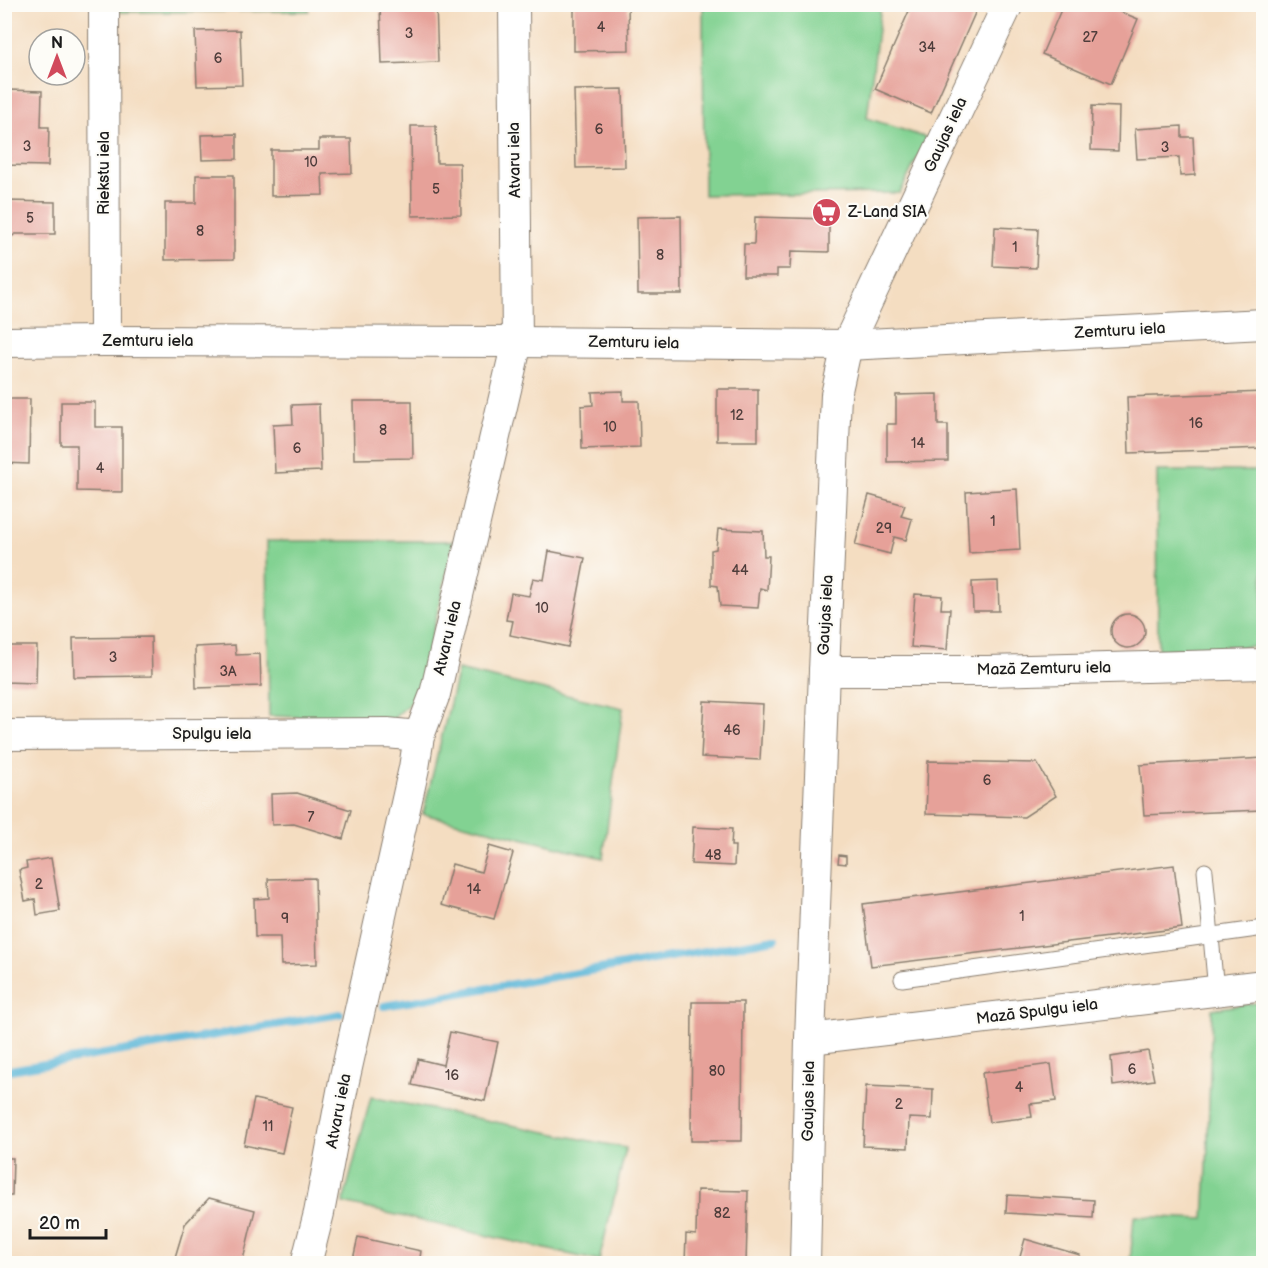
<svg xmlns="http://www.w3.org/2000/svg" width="1268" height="1268" viewBox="0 0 1268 1268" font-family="'Balsamiq Sans',sans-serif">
<rect width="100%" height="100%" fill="#fdfcf7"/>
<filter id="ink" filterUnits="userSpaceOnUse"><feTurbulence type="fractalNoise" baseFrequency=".0167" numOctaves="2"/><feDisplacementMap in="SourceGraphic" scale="12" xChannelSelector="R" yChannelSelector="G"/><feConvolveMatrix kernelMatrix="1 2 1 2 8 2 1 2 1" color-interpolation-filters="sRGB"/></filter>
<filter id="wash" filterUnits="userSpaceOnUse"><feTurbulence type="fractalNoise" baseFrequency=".008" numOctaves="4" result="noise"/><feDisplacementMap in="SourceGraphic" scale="24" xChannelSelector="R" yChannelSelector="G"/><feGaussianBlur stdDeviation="1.35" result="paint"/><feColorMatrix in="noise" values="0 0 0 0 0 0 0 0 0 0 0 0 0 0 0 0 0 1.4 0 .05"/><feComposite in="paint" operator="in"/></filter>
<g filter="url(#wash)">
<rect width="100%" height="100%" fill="#f4ddc1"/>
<g fill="#82d292" stroke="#4f7757" stroke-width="1.5">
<polygon points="309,4 309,11 118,12 118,5"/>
<polygon points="703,5 881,5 867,118 927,138 900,193 704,195"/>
<polygon points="1157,471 1263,471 1263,646 1158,650"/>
<polygon points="267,541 454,541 418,695 392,720 269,716"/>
<polygon points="458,670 623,708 603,858 423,814"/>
<polygon points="1263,1002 1263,1263 1130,1263 1134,1216 1204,1219 1207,1168 1212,1009"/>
<polygon points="371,1097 626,1148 599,1261 343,1203"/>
</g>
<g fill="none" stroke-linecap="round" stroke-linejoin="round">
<g stroke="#59b5d7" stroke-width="8">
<polyline points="384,1006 775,939"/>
<polyline points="4,1071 340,1014"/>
</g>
</g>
<g id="blocks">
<g fill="#e6a199">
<polygon points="380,4 436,4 438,62 382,64"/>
<polygon points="574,4 628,4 629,50 574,51"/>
<polygon points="912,4 979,4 931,113 875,89"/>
<polygon points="1063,5 1104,5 1138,19 1111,84 1042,54"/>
<polygon points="240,30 242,85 197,86 195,31"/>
<polygon points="623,89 625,167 576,168 574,90"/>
<polygon points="8,90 42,91 41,127 49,127 48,166 4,165 4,117 7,117"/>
<polygon points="1092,106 1119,107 1118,151 1091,150"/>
<polygon points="411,126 436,126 437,163 460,163 461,215 412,216"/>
<polygon points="1182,126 1182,137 1193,137 1195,175 1180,176 1179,157 1137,159 1135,129"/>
<polygon points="237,134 237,159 202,160 201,135"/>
<polygon points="319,139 351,139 352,173 322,174 323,195 271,196 271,150 319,150"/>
<polygon points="196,175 234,175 234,259 165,260 165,203 196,203"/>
<polygon points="4,201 55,202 55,234 15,234 4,244"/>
<polygon points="681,216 682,294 638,294 637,217"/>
<polygon points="755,217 829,219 829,252 791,251 790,269 777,269 777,276 743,276 744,244 754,244"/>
<polygon points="995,227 1038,229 1036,268 993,266"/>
<rect x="717" y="389" width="41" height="52"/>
<polygon points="623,391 623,401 639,401 640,447 582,449 581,406 593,405 592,392"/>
<polygon points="1264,392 1264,448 1129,453 1127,397"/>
<polygon points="938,394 938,425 948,425 948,461 887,462 887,424 896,424 896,395"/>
<polygon points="4,399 30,399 29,464 4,463"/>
<polygon points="353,401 412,401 413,458 354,459"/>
<polygon points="61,402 95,402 95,427 122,427 122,492 77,491 77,445 61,445"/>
<polygon points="319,404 321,471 275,473 273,425 293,424 292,405"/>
<polygon points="1017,489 1020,550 969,553 966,492"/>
<polygon points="869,495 905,505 901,516 912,519 906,540 894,537 890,554 855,545"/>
<polygon points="718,529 763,531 764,556 769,556 767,590 760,588 758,608 720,606 718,586 711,585 711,550 716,549"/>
<polygon points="549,551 585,558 568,647 510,635 513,621 506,620 511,593 529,596 533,578 544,580"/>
<polygon points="998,581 999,611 973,611 972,582"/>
<polygon points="915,594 942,596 941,609 950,609 947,650 911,647"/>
<circle cx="1128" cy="631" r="17"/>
<polygon points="4,630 9,630 9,646 37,646 36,683 4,682"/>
<polygon points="151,637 152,676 74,677 73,638"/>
<polygon points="235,645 236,655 260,654 261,686 196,688 195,647"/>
<polygon points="704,701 763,704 760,760 701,757"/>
<polygon points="1264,758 1264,809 1262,810 1144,815 1140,765"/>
<polygon points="928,761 1037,763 1056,796 1024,817 926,814"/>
<polygon points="297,793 351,810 343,839 294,824 272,825 271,794"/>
<polygon points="693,827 732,829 731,846 735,846 734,866 691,864"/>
<polygon points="489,846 513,853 494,919 441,905 452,864 481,872"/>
<polygon points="839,855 846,856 846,864 838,863"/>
<polygon points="51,858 60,911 37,915 35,899 25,901 19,870 27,868 26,862"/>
<polygon points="1174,865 1182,928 871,966 863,904"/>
<polygon points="315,878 317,964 281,965 280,937 255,937 254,899 269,898 268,879"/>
<polygon points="692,1002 743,1002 742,1141 691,1141"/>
<polygon points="450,1032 498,1042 485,1101 412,1085 418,1059 443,1065"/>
<polygon points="1148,1051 1154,1080 1113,1086 1111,1057"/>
<polygon points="1051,1064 1056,1101 1030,1104 1032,1117 989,1122 982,1073"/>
<polygon points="866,1086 933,1089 932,1119 909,1118 908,1148 863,1146"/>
<polygon points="254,1099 292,1107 282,1153 244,1145"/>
<polygon points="4,1158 13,1158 12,1196 4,1196"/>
<polygon points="697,1190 748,1191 746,1264 685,1264 686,1234 696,1235"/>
<polygon points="1007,1195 1094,1200 1093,1218 1006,1213"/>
<polygon points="209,1198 255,1210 242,1264 173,1264 185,1224"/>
<polygon points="358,1237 421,1251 419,1264 352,1264"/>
<polygon points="1025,1239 1080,1255 1077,1264 1018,1264"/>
</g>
</g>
</g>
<g filter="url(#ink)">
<use href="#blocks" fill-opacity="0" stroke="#887c6e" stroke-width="1.5"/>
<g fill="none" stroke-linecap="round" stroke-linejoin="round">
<defs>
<g id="lane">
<polyline points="1205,871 1216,991"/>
<polyline points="902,979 1264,928"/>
</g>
<g id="street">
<polyline points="104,4 105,341"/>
<polyline points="4,342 105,341 517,342 847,345 1264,324"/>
<polyline points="824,671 988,671 1264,664"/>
<polyline points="4,735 387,733 419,736"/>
<polyline points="810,1039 1264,985"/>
<polyline points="306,1264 319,1213 344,1081 414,768 419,736 435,694 517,342 514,4"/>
<polyline points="805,1264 810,1039 824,671 836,395 847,345 1008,4"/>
</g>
</defs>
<use href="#lane" stroke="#887c6e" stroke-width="17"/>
<use href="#street" stroke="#887c6e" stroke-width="32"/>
<use href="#lane" stroke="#fff" stroke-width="15"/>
<use href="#street" stroke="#fff" stroke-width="30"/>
</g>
</g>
<defs>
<symbol id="supermarket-disc" viewBox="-11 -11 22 22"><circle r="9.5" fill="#d1495b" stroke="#fdfcf7"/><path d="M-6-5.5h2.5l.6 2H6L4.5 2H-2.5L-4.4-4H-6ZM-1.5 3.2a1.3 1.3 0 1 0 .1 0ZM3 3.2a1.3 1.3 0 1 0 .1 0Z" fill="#fff"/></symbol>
</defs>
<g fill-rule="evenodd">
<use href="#supermarket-disc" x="810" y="196" width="33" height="33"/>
</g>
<g text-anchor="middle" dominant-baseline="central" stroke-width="4.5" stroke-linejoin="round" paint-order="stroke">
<g font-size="14" fill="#4e3d3b">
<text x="601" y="27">4</text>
<text x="409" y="33">3</text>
<text x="1090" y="37">27</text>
<text x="927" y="47">34</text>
<text x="218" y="58">6</text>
<text x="599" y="129">6</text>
<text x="27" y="146">3</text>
<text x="1165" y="147">3</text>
<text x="311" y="162">10</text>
<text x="436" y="189">5</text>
<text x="30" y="218">5</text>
<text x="200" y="231">8</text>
<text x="1015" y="247">1</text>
<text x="660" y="255">8</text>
<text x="737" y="415">12</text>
<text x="1196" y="423">16</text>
<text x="610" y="427">10</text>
<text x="383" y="430">8</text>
<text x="918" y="443">14</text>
<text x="297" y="448">6</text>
<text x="100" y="468">4</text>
<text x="993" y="521">1</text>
<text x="884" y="528">29</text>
<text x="740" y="570">44</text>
<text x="542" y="608">10</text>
<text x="113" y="657">3</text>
<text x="228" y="671">3A</text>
<text x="732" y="730">46</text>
<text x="987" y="780">6</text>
<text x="311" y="817">7</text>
<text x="713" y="855">48</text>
<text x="39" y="884">2</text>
<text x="474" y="889">14</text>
<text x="1022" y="916">1</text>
<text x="285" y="918">9</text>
<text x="1132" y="1069">6</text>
<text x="717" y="1071">80</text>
<text x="452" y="1075">16</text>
<text x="1019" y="1087">4</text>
<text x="899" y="1104">2</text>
<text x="268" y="1126">11</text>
<text x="722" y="1213">82</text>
</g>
<g font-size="16" fill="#1c1c1c" stroke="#fdfcf7">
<text transform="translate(946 135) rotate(-65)">Gaujas iela</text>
<text transform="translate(515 160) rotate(-91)">Atvaru iela</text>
<text transform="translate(104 173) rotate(-90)">Riekstu iela</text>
<text transform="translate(1120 331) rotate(-3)">Zemturu iela</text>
<text x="148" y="341">Zemturu iela</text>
<text transform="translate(634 343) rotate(1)">Zemturu iela</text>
<text transform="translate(826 615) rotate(-87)">Gaujas iela</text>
<text transform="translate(448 638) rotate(-77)">Atvaru iela</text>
<text transform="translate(1044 669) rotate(-1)">Mazā Zemturu iela</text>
<text x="212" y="734">Spulgu iela</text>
<text transform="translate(1037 1012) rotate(-7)">Mazā Spulgu iela</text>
<text transform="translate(809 1101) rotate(-89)">Gaujas iela</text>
<text transform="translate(339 1111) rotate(-79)">Atvaru iela</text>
</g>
<g font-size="16" fill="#1c1c1c" stroke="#fdfcf7" text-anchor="start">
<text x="848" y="212">Z-Land SIA</text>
</g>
</g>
<rect width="1268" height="1268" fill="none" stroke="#fdfcf7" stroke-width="24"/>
<g transform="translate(57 57)"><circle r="28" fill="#fdfcf7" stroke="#a3a29f" stroke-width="1.5"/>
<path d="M0-4.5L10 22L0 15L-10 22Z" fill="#d1495b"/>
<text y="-9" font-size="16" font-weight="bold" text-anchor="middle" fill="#1c1c1c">N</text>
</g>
<path d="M30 1229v9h76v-9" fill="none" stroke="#1c1c1c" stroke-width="3"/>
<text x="39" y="1229" font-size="18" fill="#1c1c1c" stroke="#fdfcf7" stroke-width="4.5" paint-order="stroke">20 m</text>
</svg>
